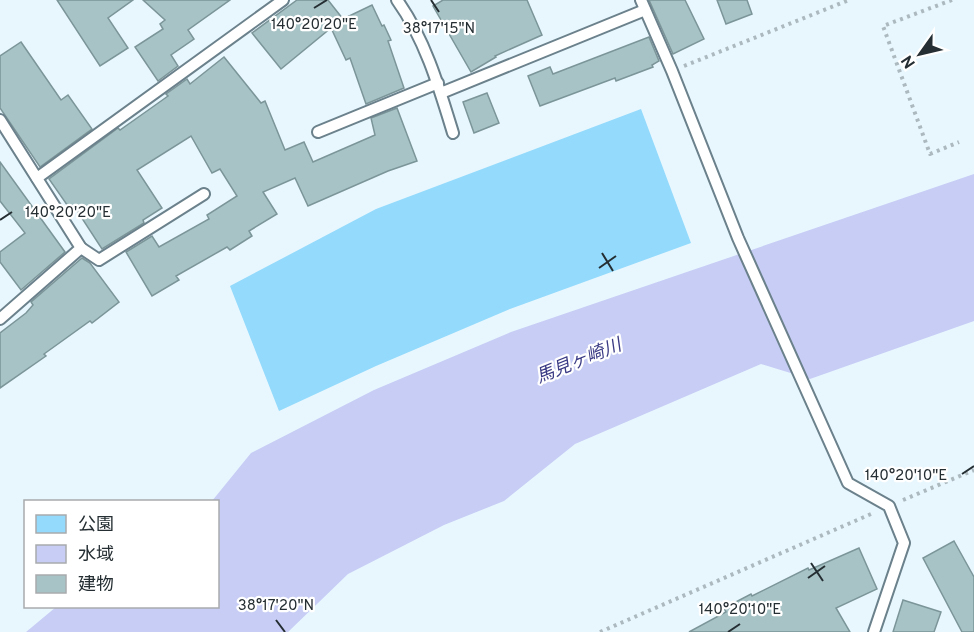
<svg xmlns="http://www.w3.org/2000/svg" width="974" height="632" viewBox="0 0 974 632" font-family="Overpass,'Noto Sans JP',sans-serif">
<rect width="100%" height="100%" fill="#e8f7fe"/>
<polygon fill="#93dafc" points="641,109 691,243 510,309 376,366 279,411 230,286 376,209"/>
<polygon fill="#c7cdf5" points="974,174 974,321 810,379 761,364 575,444 504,501 444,525 348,574 288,632 26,632 56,607 218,606 218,502 212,501 251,453 374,390 511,332"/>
<g fill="#a7c3c6" stroke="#7b9598" stroke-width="1.5">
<polygon points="57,0 133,0 108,18 128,48 100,66"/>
<polygon points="143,0 230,0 188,30 194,39 171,55 178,66 158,81 135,47 163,29 160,24 165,20"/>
<polygon points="297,0 328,0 343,19 372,5 382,26 384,25 391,40 388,41 404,88 366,104 350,58 346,60 331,28 281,69 252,33"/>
<polygon points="443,0 527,0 542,35 495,56 496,57 471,72 433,6"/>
<polygon points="649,0 685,0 704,39 673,54"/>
<polygon points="717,0 747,0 752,14 726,24"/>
<polygon points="649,37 659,61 652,65 653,67 616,81 615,78 540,106 528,76 550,67 553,74"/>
<polygon points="21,42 61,100 68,95 92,129 40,167 0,108 0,56"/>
<polygon points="224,57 261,103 265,101 285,150 304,142 313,162 375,135 371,118 397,108 417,161 388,171 308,206 295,178 263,192 277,214 249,231 252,236 230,250 227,247 176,276 179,280 152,296 126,252 152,236 159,247 209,219 207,215 237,196 220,169 212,173 191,136 137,170 162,208 143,220 144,223 102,249 76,209 72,212 49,179 118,128 120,130 154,106 168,96 166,94 187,79 190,84"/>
<polygon points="487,93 499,123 474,133 463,102"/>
<polygon points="0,162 65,252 21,290 0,262 0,252 25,233 0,201"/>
<polygon points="82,258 90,263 119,302 92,323 90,321 44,354 46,356 0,388 0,333 26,313 33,305 31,302"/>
<polygon points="954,541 974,577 974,632 962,632 923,558"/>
<polygon points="859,548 877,589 836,608 850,632 689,632 726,612 724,608 751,594 752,596 808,568 809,570"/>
<polygon points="903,600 941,612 934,632 893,632"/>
</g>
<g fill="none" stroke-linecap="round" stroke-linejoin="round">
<defs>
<g id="lane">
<path d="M397,0C425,39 439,87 453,133"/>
<polyline points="641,0 672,71 738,238 848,483 889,506 904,543 874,632"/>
<polyline points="441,93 645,10"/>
<polyline points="0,120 81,248 0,319"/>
<polyline points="318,132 438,83"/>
<polyline points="37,178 283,0"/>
<polyline points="81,248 99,260 204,194"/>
</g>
</defs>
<use href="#lane" stroke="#6b818b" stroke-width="14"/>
<g stroke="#acb9bf" stroke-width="4" stroke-dasharray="3 4.5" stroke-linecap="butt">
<polyline points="952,0 883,26 930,154 959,142"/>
<polyline points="684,66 849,0"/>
<polyline points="903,500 974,470"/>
<polyline points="600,632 871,514"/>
</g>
<use href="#lane" stroke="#fff" stroke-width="10"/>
</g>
<path fill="none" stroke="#252e32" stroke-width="2" d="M431,0L439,12M314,8L327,0M0,220L12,212M602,253L613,271M599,268L616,256M962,474L974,466M811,563L823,581M808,578L825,566M276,620L285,632M728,632L740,624"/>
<g text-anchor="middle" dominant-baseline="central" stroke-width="4.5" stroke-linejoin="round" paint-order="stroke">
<g font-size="18" font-style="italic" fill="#3a3a85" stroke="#fff">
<text transform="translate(579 362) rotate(-22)">馬見ヶ崎川</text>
</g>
</g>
<g font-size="15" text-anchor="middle" fill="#252e32" stroke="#fff" stroke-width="4.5" stroke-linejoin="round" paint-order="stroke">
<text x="314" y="29">140°20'20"E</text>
<text x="439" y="33">38°17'15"N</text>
<text x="68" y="217">140°20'20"E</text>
<text x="906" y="480">140°20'10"E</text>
<text x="276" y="610">38°17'20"N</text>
<text x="740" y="614">140°20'10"E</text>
</g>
<rect x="24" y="500" width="195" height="108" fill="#ffffff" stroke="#a8abad" stroke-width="1.5"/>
<rect x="36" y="515" width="30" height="18" fill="#93dafc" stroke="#a8abad" stroke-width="1.5"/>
<text x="78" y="530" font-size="18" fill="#252e32">公園</text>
<rect x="36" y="545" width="30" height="18" fill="#c7cdf5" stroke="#a8abad" stroke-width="1.5"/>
<text x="78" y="560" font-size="18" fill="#252e32">水域</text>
<rect x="36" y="575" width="30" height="18" fill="#a7c3c6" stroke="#a8abad" stroke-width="1.5"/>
<text x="78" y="590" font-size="18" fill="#252e32">建物</text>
<g transform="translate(920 54) rotate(236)" stroke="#ffffff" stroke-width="4.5" paint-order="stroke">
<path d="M0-4.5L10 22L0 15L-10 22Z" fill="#252e32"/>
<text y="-9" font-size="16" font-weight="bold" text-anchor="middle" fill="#252e32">N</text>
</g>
</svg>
